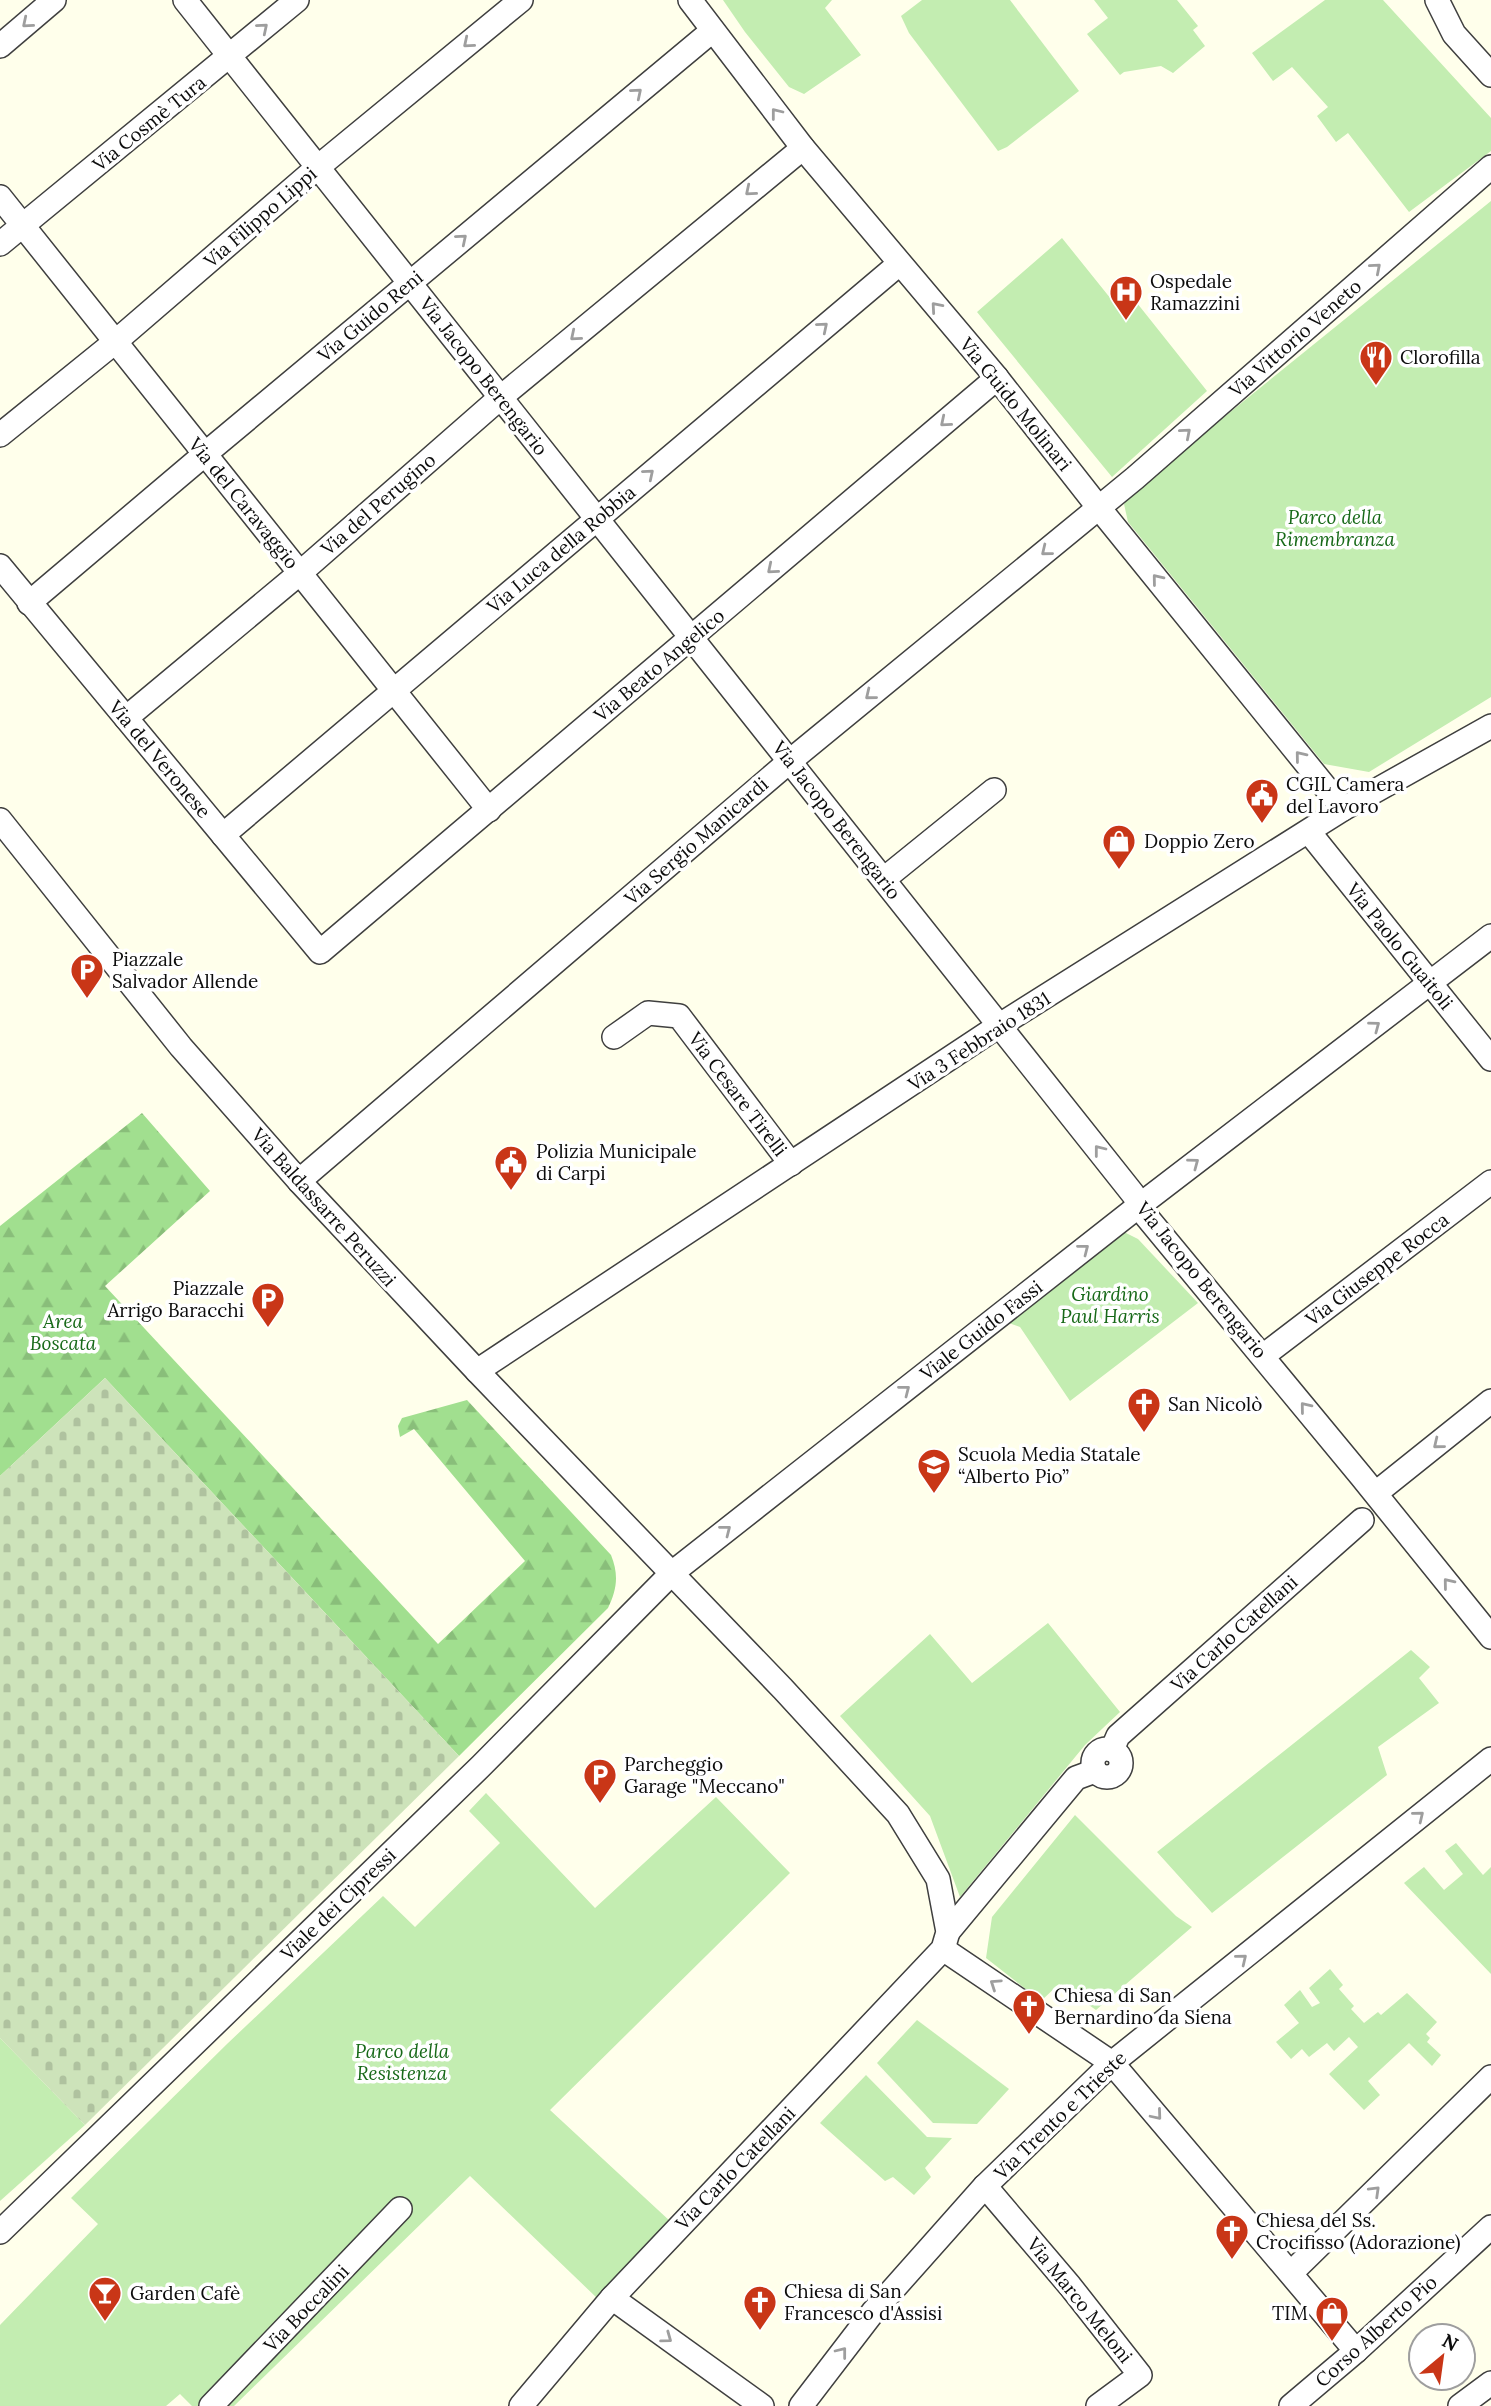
<svg xmlns="http://www.w3.org/2000/svg" width="1491" height="2406" viewBox="0 0 1491 2406" font-family="Lora,serif">
<defs>
<pattern id="forest-firs" width="22" height="20" patternUnits="userSpaceOnUse" patternTransform="scale(1.75)"><rect width="22" height="20" fill="#a1df8f"/><path d="M5 1l3.5 6h-7zM16 11l3.5 6h-7z" fill="#89be7a"/></pattern>
<pattern id="cemetery-stones" width="16" height="16" patternUnits="userSpaceOnUse" patternTransform="scale(1.75)"><rect width="16" height="16" fill="#cde3ba"/><path d="M2 7V4a2 2 0 0 1 4 0v3zM10 15v-3a2 2 0 0 1 4 0v3z" fill="#afc29f"/></pattern>
</defs>
<rect width="100%" height="100%" fill="#ffffeb"/>
<g fill="#c3edb1">
<polygon points="723,0 832,0 825,8 861,55 804,94 789,87 745,32"/>
<polygon points="922,0 1010,0 1079,91 1007,147 998,151 909,33 901,16"/>
<polygon points="1094,0 1177,0 1198,26 1193,30 1205,46 1173,73 1161,66 1124,72 1120,75 1087,34 1108,18"/>
<polygon points="1325,0 1383,0 1491,118 1491,151 1409,212 1348,133 1336,142 1317,116 1328,107 1292,67 1273,81 1252,53"/>
<polygon points="1491,201 1491,697 1369,772 1324,764 1128,522 1124,504 1135,489"/>
<polygon points="1062,238 1111,299 1133,298 1207,391 1112,477 977,312"/>
<polygon points="1124,1232 1138,1239 1198,1303 1070,1401 1020,1327 1006,1322 1118,1235"/>
<polygon points="1048,1623 1120,1712 1085,1745 960,1897 930,1816 840,1716 930,1634 972,1683"/>
<polygon points="1411,1650 1430,1667 1419,1678 1439,1703 1378,1747 1387,1775 1212,1913 1157,1852"/>
<polygon points="486,1793 595,1908 716,1797 790,1873 550,2110 671,2222 598,2299 470,2176 234,2406 192,2406 180,2394 166,2406 0,2406 0,2325 98,2224 71,2198 227,2044 383,1896 415,1927 500,1843 469,1811"/>
<polygon points="1075,1815 1176,1916 1192,1927 1096,2010 1059,1984 1041,2001 986,1958 992,1917"/>
<polygon points="1456,1843 1483,1875 1491,1867 1491,1974 1404,1883 1424,1867 1444,1890 1463,1874 1445,1851"/>
<polygon points="1330,1969 1343,1985 1339,1989 1354,2006 1351,2009 1364,2023 1378,2012 1381,2015 1407,1993 1437,2022 1426,2034 1430,2038 1427,2042 1441,2055 1432,2066 1409,2043 1368,2081 1380,2095 1364,2110 1329,2074 1358,2047 1349,2037 1334,2051 1327,2043 1309,2057 1302,2049 1291,2059 1276,2042 1299,2023 1284,2005 1300,1990 1312,2007 1320,2003 1309,1988"/>
<polygon points="917,2020 1009,2089 977,2124 933,2123 877,2063"/>
<polygon points="0,2038 85,2125 0,2201"/>
<polygon points="866,2075 927,2137 952,2138 925,2168 931,2177 914,2195 893,2177 885,2181 820,2123"/>
</g>
<path fill="url(#forest-firs)" d="M142,1113L210,1191L105,1286L438,1644L525,1561L414,1429L400,1437L398,1426L402,1418L467,1400L611,1555C619,1575 617,1589 608,1608L459,1756L105,1378L0,1476V1226Z"/>
<polygon fill="url(#cemetery-stones)" points="105,1378 459,1756 85,2125 0,2038 0,1476"/>
<g fill="none" stroke-linecap="round" stroke-linejoin="round">
<defs>
<g id="minor">
<polyline points="185,0 1133,1194 1146,1216 1361,1476 1491,1637"/>
<polyline points="690,0 803,148 997,378 1099,508 1343,809"/>
<polyline points="1437,0 1454,34 1491,75"/>
<polyline points="0,46 54,0"/>
<polyline points="0,197 489,810"/>
<polyline points="0,244 297,0"/>
<polyline points="0,435 115,342 318,167 521,0"/>
<polyline points="0,566 320,952 997,378"/>
<polyline points="29,603 205,454 712,31"/>
<polyline points="126,718 300,573 501,397 803,148"/>
<polyline points="0,820 181,1047 299,1181 477,1371 783,1689 898,1814 938,1879 948,1932 943,1949 612,2298 521,2406"/>
<polyline points="1309,832 1491,1059"/>
<polyline points="223,835 899,264"/>
<polyline points="884,879 994,790"/>
<polyline points="614,1037 648,1013 679,1016 791,1164"/>
<polyline points="299,1181 790,761 1135,478 1491,167"/>
<polyline points="1263,1356 1491,1182"/>
<polyline points="477,1371 1000,1025 1343,809 1491,726"/>
<polyline points="1376,1493 1491,1401"/>
<circle cx="1107" cy="1763" r="14"/>
<polyline points="1112,1750 1118,1736 1362,1520"/>
<polyline points="948,1932 1076,1778 1095,1771"/>
<polyline points="943,1949 1112,2063 1356,2351"/>
<polyline points="985,2186 1070,2286 1140,2375 1098,2406"/>
<polyline points="0,2232 481,1766 672,1573 1140,1205 1491,936"/>
<polyline points="1291,2273 1491,2077"/>
<polyline points="612,2298 762,2406"/>
<polyline points="211,2406 400,2209"/>
<polyline points="801,2406 873,2312 985,2186 1112,2063 1491,1759"/>
<polyline points="1291,2406 1356,2351 1491,2227"/>
<polyline points="1460,2406 1491,2383"/>
</g>
</defs>
<use href="#minor" stroke="#3f3f3f" stroke-width="26"/>
<use href="#minor" stroke="#fff" stroke-width="23"/>
</g>
<defs><path id="oneway-chevron" d="M-2-3.5L2.5 0L-2 3.5" fill="none" stroke-width="1.6" stroke-linecap="round" stroke-linejoin="round" transform="scale(1.75)"/></defs>
<g stroke="#9e9e9e">
<use href="#oneway-chevron" transform="translate(27 23) rotate(140)"/>
<use href="#oneway-chevron" transform="translate(263 28) rotate(-40)"/>
<use href="#oneway-chevron" transform="translate(468 43) rotate(140)"/>
<use href="#oneway-chevron" transform="translate(637 93) rotate(-40)"/>
<use href="#oneway-chevron" transform="translate(776 113) rotate(-128)"/>
<use href="#oneway-chevron" transform="translate(750 191) rotate(140)"/>
<use href="#oneway-chevron" transform="translate(462 239) rotate(-40)"/>
<use href="#oneway-chevron" transform="translate(1376 268) rotate(-41)"/>
<use href="#oneway-chevron" transform="translate(936 307) rotate(-131)"/>
<use href="#oneway-chevron" transform="translate(823 327) rotate(-40)"/>
<use href="#oneway-chevron" transform="translate(575 336) rotate(140)"/>
<use href="#oneway-chevron" transform="translate(945 422) rotate(140)"/>
<use href="#oneway-chevron" transform="translate(1186 433) rotate(-41)"/>
<use href="#oneway-chevron" transform="translate(649 474) rotate(-40)"/>
<use href="#oneway-chevron" transform="translate(1046 551) rotate(141)"/>
<use href="#oneway-chevron" transform="translate(772 569) rotate(140)"/>
<use href="#oneway-chevron" transform="translate(1157 579) rotate(-129)"/>
<use href="#oneway-chevron" transform="translate(870 695) rotate(141)"/>
<use href="#oneway-chevron" transform="translate(1300 756) rotate(-129)"/>
<use href="#oneway-chevron" transform="translate(1375 1026) rotate(-37)"/>
<use href="#oneway-chevron" transform="translate(1099 1150) rotate(-128)"/>
<use href="#oneway-chevron" transform="translate(1194 1163) rotate(-37)"/>
<use href="#oneway-chevron" transform="translate(1084 1249) rotate(-38)"/>
<use href="#oneway-chevron" transform="translate(905 1390) rotate(-38)"/>
<use href="#oneway-chevron" transform="translate(1305 1407) rotate(-129)"/>
<use href="#oneway-chevron" transform="translate(1438 1444) rotate(141)"/>
<use href="#oneway-chevron" transform="translate(726 1530) rotate(-38)"/>
<use href="#oneway-chevron" transform="translate(1448 1583) rotate(-129)"/>
<use href="#oneway-chevron" transform="translate(1419 1816) rotate(-39)"/>
<use href="#oneway-chevron" transform="translate(1242 1959) rotate(-39)"/>
<use href="#oneway-chevron" transform="translate(995 1984) rotate(-146)"/>
<use href="#oneway-chevron" transform="translate(1157 2115) rotate(50)"/>
<use href="#oneway-chevron" transform="translate(1375 2191) rotate(-44)"/>
<use href="#oneway-chevron" transform="translate(667 2338) rotate(36)"/>
<use href="#oneway-chevron" transform="translate(842 2352) rotate(-52)"/>
</g>
<defs>
<symbol id="hospital-pin" viewBox="-11 -11 22 30"><path d="M0 17L-7.5 6A9.5 9.5 0 1 1 7.5 6Z" fill="#c93617" stroke="#fff"/><path d="M-5-5h3v3.5h4V-5h3V5h-3V1.5h-4V5h-3Z" fill="#fff"/></symbol>
<symbol id="restaurant-pin" viewBox="-11 -11 22 30"><path d="M0 17L-7.5 6A9.5 9.5 0 1 1 7.5 6Z" fill="#c93617" stroke="#fff"/><path d="M-5-6h1v4h1v-4h1v4h1v-4h1v5L-1.5 .5V6h-2V.5L-5-1ZM5-6V6H3V1.5H1.5Q1.5-4 5-6Z" fill="#fff"/></symbol>
<symbol id="civic-pin" viewBox="-11 -11 22 30"><path d="M0 17L-7.5 6A9.5 9.5 0 1 1 7.5 6Z" fill="#c93617" stroke="#fff"/><path d="M-.6-6.5H3V-4.5H.6V-3L4-1V1h2V6H-6V1h2V-1L-.6-3ZM-1.2 2.5V6h2.4V2.5Z" fill="#fff"/></symbol>
<symbol id="shop-pin" viewBox="-11 -11 22 30"><path d="M0 17L-7.5 6A9.5 9.5 0 1 1 7.5 6Z" fill="#c93617" stroke="#fff"/><path d="M-5-2.5h2.3a2.7 3.5 0 0 1 5.4 0H5L5.5 6h-11ZM-1.5-2.5h3a1.5 2.3 0 0 0-3 0Z" fill="#fff"/></symbol>
<symbol id="parking-pin" viewBox="-11 -11 22 30"><path d="M0 17L-7.5 6A9.5 9.5 0 1 1 7.5 6Z" fill="#c93617" stroke="#fff"/><path d="M-3.5-5.5H1a3.5 3.5 0 0 1 0 7H-1V5.5H-3.5ZM-1-3.4V-.6H.8a1.4 1.4 0 0 0 0-2.8Z" fill="#fff"/></symbol>
<symbol id="church-pin" viewBox="-11 -11 22 30"><path d="M0 17L-7.5 6A9.5 9.5 0 1 1 7.5 6Z" fill="#c93617" stroke="#fff"/><path d="M-1.2-6h2.4v3.5h3.3v2.4h-3.3V6h-2.4V-.1h-3.3v-2.4h3.3Z" fill="#fff"/></symbol>
<symbol id="school-pin" viewBox="-11 -11 22 30"><path d="M0 17L-7.5 6A9.5 9.5 0 1 1 7.5 6Z" fill="#c93617" stroke="#fff"/><path d="M0-5L7-2L0 1L-7-2ZM-4 1L0 2.5L4 1V4Q0 6-4 4Z" fill="#fff"/></symbol>
<symbol id="bar-pin" viewBox="-11 -11 22 30"><path d="M0 17L-7.5 6A9.5 9.5 0 1 1 7.5 6Z" fill="#c93617" stroke="#fff"/><path d="M-6-5H6L.8 .8V4.5H3.5V6h-7V4.5H-.8V.8Z" fill="#fff"/></symbol>
</defs>
<g fill-rule="evenodd">
<use href="#hospital-pin" x="1107" y="273" width="38" height="52"/>
<use href="#restaurant-pin" x="1357" y="338" width="38" height="52"/>
<use href="#civic-pin" x="1243" y="776" width="38" height="52"/>
<use href="#shop-pin" x="1100" y="822" width="38" height="52"/>
<use href="#parking-pin" x="68" y="951" width="38" height="52"/>
<use href="#civic-pin" x="492" y="1143" width="38" height="52"/>
<use href="#parking-pin" x="249" y="1280" width="38" height="52"/>
<use href="#church-pin" x="1125" y="1385" width="38" height="52"/>
<use href="#school-pin" x="915" y="1446" width="38" height="52"/>
<use href="#parking-pin" x="581" y="1756" width="38" height="52"/>
<use href="#church-pin" x="1010" y="1987" width="38" height="52"/>
<use href="#church-pin" x="1213" y="2212" width="38" height="52"/>
<use href="#bar-pin" x="86" y="2274" width="38" height="52"/>
<use href="#church-pin" x="741" y="2283" width="38" height="52"/>
<use href="#shop-pin" x="1313" y="2294" width="38" height="52"/>
</g>
<g text-anchor="middle" dominant-baseline="central" stroke-width="7" stroke-linejoin="round" paint-order="stroke">
<g font-size="19" fill="#0c0c0c" stroke="#fff">
<text transform="translate(149 123) rotate(-39)">Via Cosmè Tura</text>
<text transform="translate(260 217) rotate(-41)">Via Filippo Lippi</text>
<text transform="translate(370 316) rotate(-40)">Via Guido Reni</text>
<text transform="translate(1295 338) rotate(-41)">Via Vittorio Veneto</text>
<text transform="translate(484 376) rotate(52)">Via Jacopo Berengario</text>
<text transform="translate(1016 404) rotate(51)">Via Guido Molinari</text>
<text transform="translate(244 503) rotate(51)">Via del Caravaggio</text>
<text transform="translate(378 504) rotate(-41)">Via del Perugino</text>
<text transform="translate(561 549) rotate(-40)">Via Luca della Robbia</text>
<text transform="translate(659 665) rotate(-40)">Via Beato Angelico</text>
<text transform="translate(160 759) rotate(50)">Via del Veronese</text>
<text transform="translate(837 820) rotate(52)">Via Jacopo Berengario</text>
<text transform="translate(696 841) rotate(-41)">Via Sergio Manicardi</text>
<text transform="translate(1400 946) rotate(51)">Via Paolo Guaitoli</text>
<text transform="translate(979 1041) rotate(-33)">Via 3 Febbraio 1831</text>
<text transform="translate(738 1094) rotate(53)">Via Cesare Tirelli</text>
<text transform="translate(324 1207) rotate(48)">Via Baldassarre Peruzzi</text>
<text transform="translate(1377 1269) rotate(-37)">Via Giuseppe Rocca</text>
<text transform="translate(1202 1280) rotate(51)">Via Jacopo Berengario</text>
<text transform="translate(981 1330) rotate(-38)">Viale Guido Fassi</text>
<text transform="translate(1234 1633) rotate(-42)">Via Carlo Catellani</text>
<text transform="translate(338 1904) rotate(-44)">Viale dei Cipressi</text>
<text transform="translate(1060 2115) rotate(-44)">Via Trento e Trieste</text>
<text transform="translate(735 2168) rotate(-46)">Via Carlo Catellani</text>
<text transform="translate(1080 2300) rotate(51)">Via Marco Meloni</text>
<text transform="translate(306 2308) rotate(-46)">Via Boccalini</text>
<text transform="translate(1376 2331) rotate(-42)">Corso Alberto Pio</text>
</g>
<g font-size="19" fill="#0c0c0c" stroke="#fff" text-anchor="start">
<text x="1150" y="281">Ospedale<tspan x="1150" dy="22">Ramazzini</tspan></text>
<text x="1400" y="357">Clorofilla</text>
<text x="1286" y="784">CGIL Camera<tspan x="1286" dy="22">del Lavoro</tspan></text>
<text x="1144" y="841">Doppio Zero</text>
<text x="112" y="959">Piazzale<tspan x="112" dy="22">Salvador Allende</tspan></text>
<text x="536" y="1151">Polizia Municipale<tspan x="536" dy="22">di Carpi</tspan></text>
<text x="244" y="1288" text-anchor="end">Piazzale<tspan x="244" dy="22">Arrigo Baracchi</tspan></text>
<text x="1168" y="1404">San Nicolò</text>
<text x="958" y="1454">Scuola Media Statale<tspan x="958" dy="22">“Alberto Pio”</tspan></text>
<text x="624" y="1764">Parcheggio<tspan x="624" dy="22">Garage "Meccano"</tspan></text>
<text x="1054" y="1995">Chiesa di San<tspan x="1054" dy="22">Bernardino da Siena</tspan></text>
<text x="1256" y="2220">Chiesa del Ss.<tspan x="1256" dy="22">Crocifisso (Adorazione)</tspan></text>
<text x="784" y="2291">Chiesa di San<tspan x="784" dy="22">Francesco d'Assisi</tspan></text>
<text x="130" y="2293">Garden Cafè</text>
<text x="1308" y="2313" text-anchor="end">TIM</text>
</g>
<g font-size="19" font-style="italic" fill="#176918" stroke="#fff">
<text x="1335" y="517">Parco della<tspan x="1335" dy="22">Rimembranza</tspan></text>
<text x="1110" y="1294">Giardino<tspan x="1110" dy="22">Paul Harris</tspan></text>
<text x="63" y="1321">Area<tspan x="63" dy="22">Boscata</tspan></text>
<text x="402" y="2051">Parco della<tspan x="402" dy="22">Resistenza</tspan></text>
</g>
</g>
<g transform="translate(1442 2357) rotate(29)"><circle r="33" fill="#ffffff" stroke="#9e9e9e" stroke-width="2"/>
<path d="M0-5L12 26L0 18L-12 26Z" fill="#c93617"/>
<text y="-10" font-size="19" font-weight="bold" text-anchor="middle" fill="#0c0c0c">N</text>
</g>
</svg>
